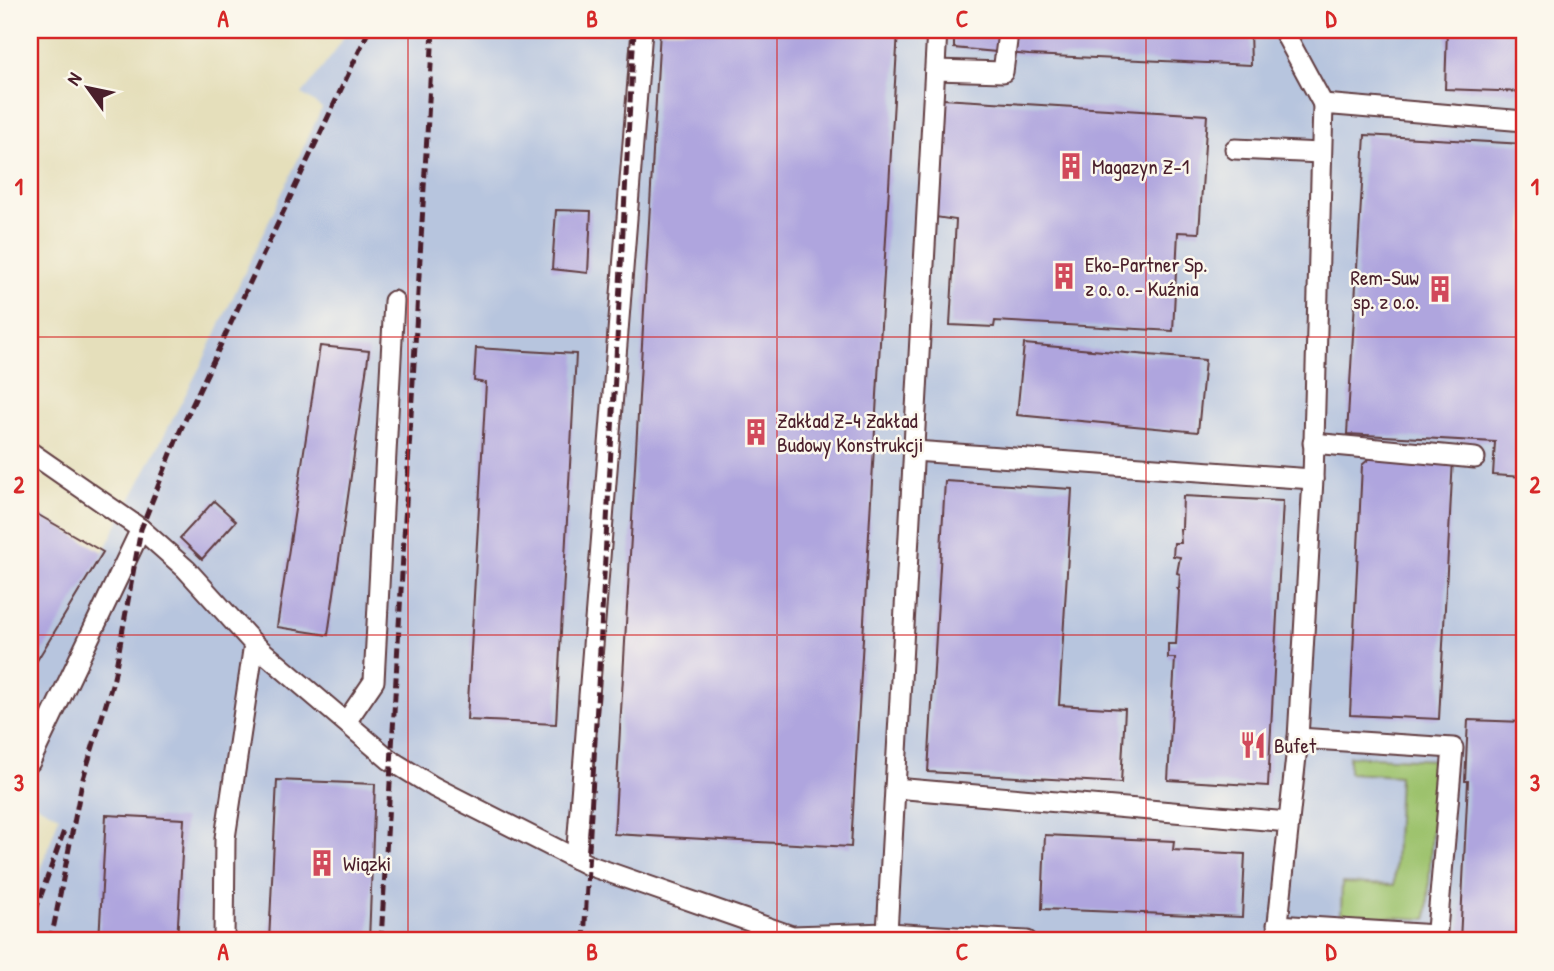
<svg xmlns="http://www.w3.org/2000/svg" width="1554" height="971" viewBox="0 0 1554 971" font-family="'Patrick Hand',sans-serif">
<rect width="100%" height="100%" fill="#fbf7ec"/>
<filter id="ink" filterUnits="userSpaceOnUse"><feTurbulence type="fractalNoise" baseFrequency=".0143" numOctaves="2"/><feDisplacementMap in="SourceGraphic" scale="14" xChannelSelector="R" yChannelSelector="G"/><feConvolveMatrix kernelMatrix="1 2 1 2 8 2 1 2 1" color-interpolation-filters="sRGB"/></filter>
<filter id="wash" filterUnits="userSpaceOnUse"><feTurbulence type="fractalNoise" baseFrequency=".00686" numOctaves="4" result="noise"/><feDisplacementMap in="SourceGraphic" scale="28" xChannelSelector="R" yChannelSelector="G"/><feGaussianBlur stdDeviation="1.57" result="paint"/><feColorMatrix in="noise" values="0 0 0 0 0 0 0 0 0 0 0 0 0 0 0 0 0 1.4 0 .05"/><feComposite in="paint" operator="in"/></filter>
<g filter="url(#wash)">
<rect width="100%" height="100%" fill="#e5dfbb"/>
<polygon fill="#b7c5de" points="348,30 1524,30 1524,941 30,941 30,902 59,816 30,801 30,510 103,552 201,365 322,108 302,94 334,53"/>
<polygon fill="#9dc26d" stroke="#74704c" stroke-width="2" points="1349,756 1436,760 1427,919 1341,915 1342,883 1394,885 1399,776 1349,773"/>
<g id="blocks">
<g fill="#afa5de">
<polygon points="660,30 898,30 851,847 614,834"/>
<polygon points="954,30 1250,30 1251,65 1029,55 954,48"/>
<polygon points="1447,30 1524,30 1524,92 1445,89"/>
<polygon points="942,99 1207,115 1199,233 1178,232 1173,331 995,321 994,327 950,325 956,220 935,217"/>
<polygon points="1365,135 1524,144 1524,477 1493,475 1495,442 1347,434"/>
<polygon points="556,210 591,211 588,273 552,269"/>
<polygon points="1024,344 1205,360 1198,432 1017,415"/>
<polygon points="320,346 369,351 328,635 277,627"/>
<polygon points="476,348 576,354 556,724 467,720 486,383 474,381"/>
<polygon points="1374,455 1453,459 1439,719 1350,715 1362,465"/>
<polygon points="945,481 1072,489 1059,705 1125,709 1121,783 928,772"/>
<polygon points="1183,496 1283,501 1268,786 1168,780 1175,658 1168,658 1168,644 1176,644 1179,591 1177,588 1179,588 1180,574 1177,573 1180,557 1173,556 1174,543 1181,543 1180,529 1182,529"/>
<polygon points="214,501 236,521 202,559 180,538"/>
<polygon points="30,510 103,552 30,672"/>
<polygon points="1468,720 1524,722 1524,848 1521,924 1524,924 1524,941 1460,941 1468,781 1465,781"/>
<polygon points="277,780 375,784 369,941 269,941"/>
<polygon points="106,815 184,819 177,941 99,941"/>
<polygon points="1045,835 1174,841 1173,850 1245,854 1242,917 1042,909"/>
</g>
</g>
</g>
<g filter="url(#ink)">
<use href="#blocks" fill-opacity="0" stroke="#613c41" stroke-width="2"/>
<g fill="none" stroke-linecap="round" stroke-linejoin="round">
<defs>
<g id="lane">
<polyline points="1283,30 1323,104"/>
<polyline points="935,70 1003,72 1007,41"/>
<polyline points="1235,149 1321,153"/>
<polyline points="1313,443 1475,458"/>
<polyline points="914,451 1313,479"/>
<polyline points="30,452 141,529 30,762"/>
<polyline points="141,529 186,569 254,644 390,760 434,787 588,865 792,936 887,933 1027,941"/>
<polyline points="346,722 374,681 394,301"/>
<polyline points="1298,738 1453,748 1436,941"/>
<polyline points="895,788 1289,822"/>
<polyline points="576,859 642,30"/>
<polyline points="1277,925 1436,935"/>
<polyline points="224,941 225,838 254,644"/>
<polyline points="888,941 887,933 937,30"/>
<polyline points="1276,941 1298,738 1313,479 1323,104 1524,121"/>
</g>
</defs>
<use href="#lane" stroke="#613c41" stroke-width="23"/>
<use href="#lane" stroke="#fff" stroke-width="19"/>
<g stroke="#4a1f2b" stroke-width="5" stroke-dasharray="10 5" stroke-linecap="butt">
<polyline points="30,926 65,828"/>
<polyline points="49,941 54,925 82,782 114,678 141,529 180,431 369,30"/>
<polyline points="381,941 433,30"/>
<polyline points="584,941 634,30"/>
</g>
</g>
</g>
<path fill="none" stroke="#d62828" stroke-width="2" stroke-opacity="0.55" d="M408,30V941M777,30V941M1146,30V941M30,337H1524M30,635H1524"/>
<defs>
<symbol id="building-bare" viewBox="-9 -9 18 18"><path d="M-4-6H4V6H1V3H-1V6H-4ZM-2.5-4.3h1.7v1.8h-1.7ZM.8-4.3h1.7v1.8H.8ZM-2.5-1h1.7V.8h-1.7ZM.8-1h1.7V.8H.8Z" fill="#d1495b" stroke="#fbf7ec" stroke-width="2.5" paint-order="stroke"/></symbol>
<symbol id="restaurant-bare" viewBox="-9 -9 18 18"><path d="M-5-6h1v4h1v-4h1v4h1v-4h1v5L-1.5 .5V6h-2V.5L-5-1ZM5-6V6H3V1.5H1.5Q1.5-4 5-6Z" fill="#d1495b" stroke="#fbf7ec" stroke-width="2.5" paint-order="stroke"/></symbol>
</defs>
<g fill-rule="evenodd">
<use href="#building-bare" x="1052" y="147" width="38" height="38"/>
<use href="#building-bare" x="1045" y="257" width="38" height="38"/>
<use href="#building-bare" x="1421" y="270" width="38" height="38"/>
<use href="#building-bare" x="737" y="413" width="38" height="38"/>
<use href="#restaurant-bare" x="1234" y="726" width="38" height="38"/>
<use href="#building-bare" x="303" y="844" width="38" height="38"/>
</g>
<g text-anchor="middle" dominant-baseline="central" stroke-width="5" stroke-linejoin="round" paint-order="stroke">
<g font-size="21" fill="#4a1f2b" stroke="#fbf7ec" text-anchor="start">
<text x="1092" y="166">Magazyn Z-1</text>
<text x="1085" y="264">Eko-Partner Sp.<tspan x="1085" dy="24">z o. o. - Kuźnia</tspan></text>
<text x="1419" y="277" text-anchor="end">Rem-Suw<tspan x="1419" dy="24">sp. z o.o.</tspan></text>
<text x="777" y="420">Zakład Z-4 Zakład<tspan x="777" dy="24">Budowy Konstrukcji</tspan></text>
<text x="1274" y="745">Bufet</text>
<text x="343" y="863">Wiązki</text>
</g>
</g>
<rect width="1554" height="971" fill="none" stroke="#fbf7ec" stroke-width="77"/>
<g transform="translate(88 88) rotate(303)" stroke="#fbf7ec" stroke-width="5" paint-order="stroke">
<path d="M0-5L12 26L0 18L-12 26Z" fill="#4a1f2b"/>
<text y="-10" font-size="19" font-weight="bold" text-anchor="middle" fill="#4a1f2b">N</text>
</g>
<rect x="38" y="38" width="1478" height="894" fill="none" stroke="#d62828" stroke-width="2.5"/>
<g font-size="23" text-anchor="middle" font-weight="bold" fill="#d62828">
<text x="223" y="27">A</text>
<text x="592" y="27">B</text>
<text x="962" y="27">C</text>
<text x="1331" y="27">D</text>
<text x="19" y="195">1</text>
<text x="1535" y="195">1</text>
<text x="19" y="493">2</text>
<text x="1535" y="493">2</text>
<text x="19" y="791">3</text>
<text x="1535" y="791">3</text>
<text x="223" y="960">A</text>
<text x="592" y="960">B</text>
<text x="962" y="960">C</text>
<text x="1331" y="960">D</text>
</g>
</svg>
